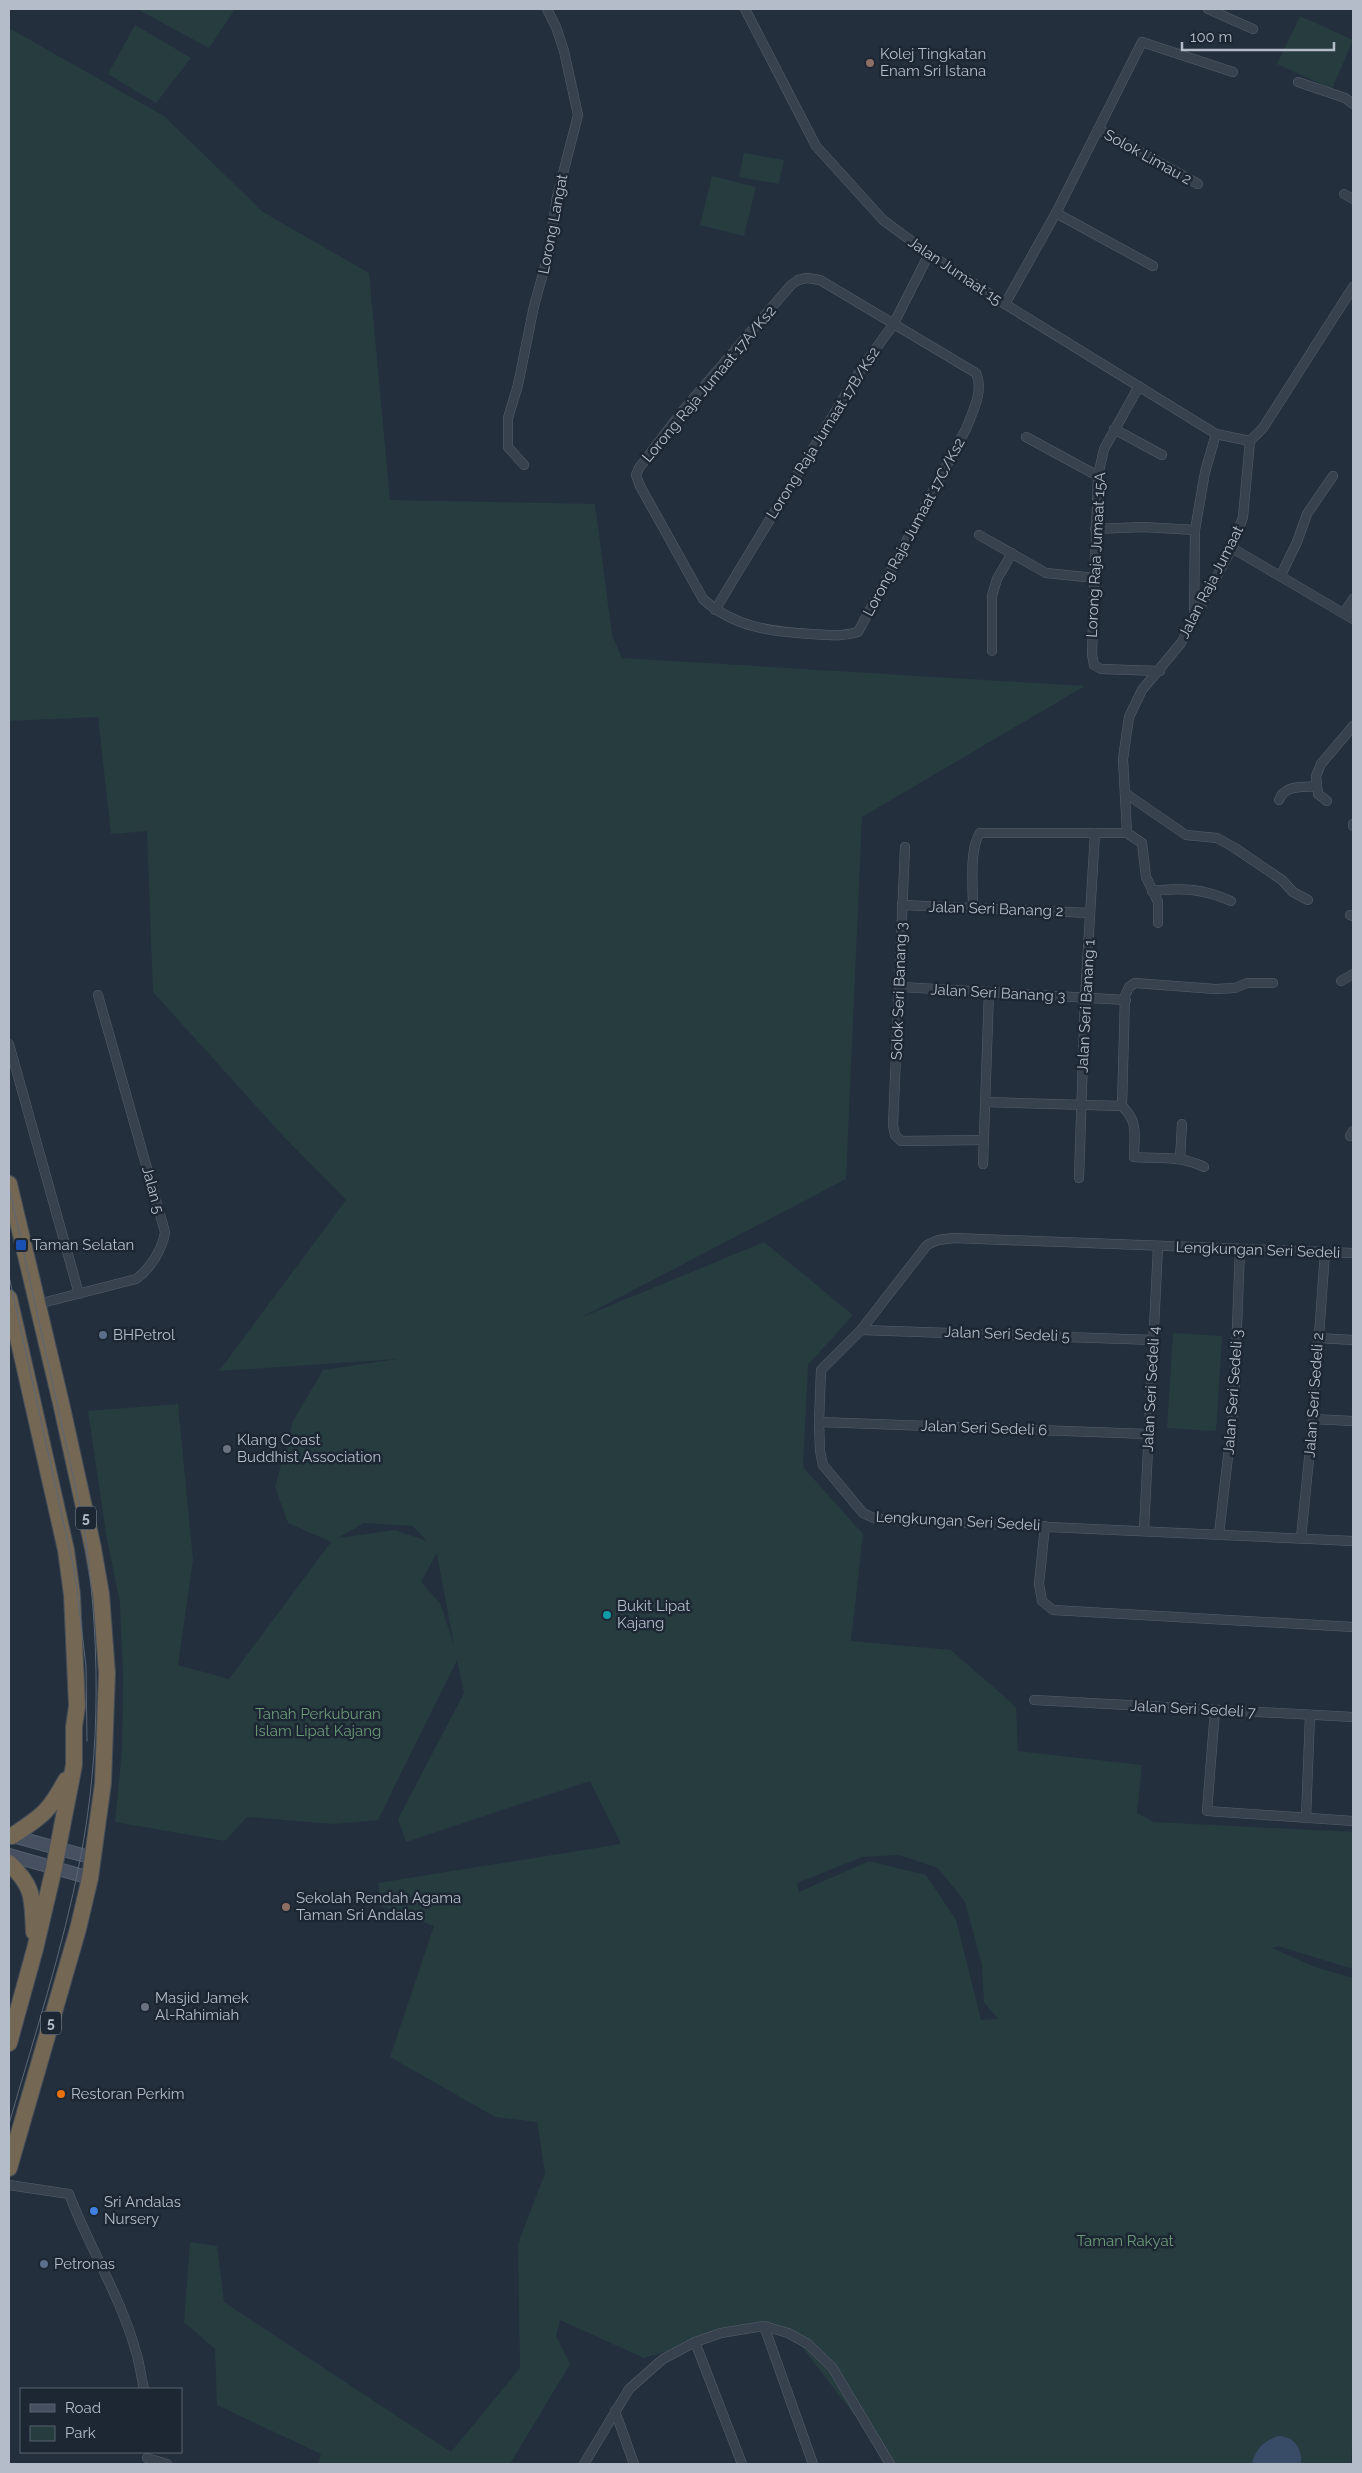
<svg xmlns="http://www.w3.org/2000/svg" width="1362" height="2473" viewBox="0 0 1362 2473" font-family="Raleway,sans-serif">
<rect width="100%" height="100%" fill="#242f3e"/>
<g fill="#263c3f" fill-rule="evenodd">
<polygon points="137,9 235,9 209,48"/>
<polygon points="1300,16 1353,40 1332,89 1277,64"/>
<polygon points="135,25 191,58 156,103 108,74"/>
<path d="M9,28L164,116L263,212L369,273L390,500L595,504L612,635L622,658L1085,686L862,817L846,1179L580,1318L764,1242L853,1315L808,1365L803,1467L863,1534L851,1641L951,1650L1016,1707L1018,1751L1142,1765L1137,1813L1154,1822L1353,1832V1969L1278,1946L1272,1948L1315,1967L1353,1978V2427L1351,2464H892L792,2334L744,2328L644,2358L560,2320L556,2336L570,2364L510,2464H318L321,2454L217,2405L215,2349L184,2322L190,2242L217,2246L224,2302L451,2452L520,2368L518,2244L545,2173L537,2122L495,2117L390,2057L434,1926L381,1906L378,1883L621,1844L590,1781L406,1842L398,1819L464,1693L457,1660L378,1820L334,1824L247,1817L225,1841L115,1822L122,1750L123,1676L120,1603L106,1534L88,1411L178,1404L193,1560L178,1665L229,1679L331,1542L288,1523L275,1487L293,1421L323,1370L397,1359L219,1371L346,1200L285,1138L153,992L147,831L111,834L98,717L9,721ZM364,1523L413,1526L427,1541L395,1530L338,1538ZM436,1554H437L454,1645L440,1603L421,1582ZM899,1855L938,1868L965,1902L982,1965L984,2002L998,2019L981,2020L956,1920L926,1875L869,1861L799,1892L797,1883L862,1857Z"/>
<polygon points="744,153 784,160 779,184 739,177"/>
<polygon points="712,176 756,187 744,236 700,225"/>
<polygon points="1173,1333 1222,1336 1216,1431 1167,1428"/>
</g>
<path fill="#394c67" d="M1278,2436C1295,2437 1302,2448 1301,2464H1254L1252,2462C1258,2447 1263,2442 1278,2436Z"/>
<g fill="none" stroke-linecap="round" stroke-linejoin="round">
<defs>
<g id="street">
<polyline points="745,9 816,146 883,220 929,254 1005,304 1216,434 1250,441"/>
<polyline points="1208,9 1253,29"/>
<polyline points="1298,82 1345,98 1353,104"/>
<polyline points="1098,129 1198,184"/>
<polyline points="1344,194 1353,199"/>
<polyline points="1056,213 1153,266"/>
<path d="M807,278L820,280L976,373C984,391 973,411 966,429L858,632C842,637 828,635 812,634C772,632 733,627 703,599L640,486L636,475L639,468L680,414L791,285L798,280Z"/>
<polyline points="1005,304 1056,213 1142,42 1233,72"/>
<polyline points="1139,386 1104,449 1098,476 1092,654 1094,665 1101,669 1160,671"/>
<polyline points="1114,429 1162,455"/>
<polyline points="1026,437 1098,476"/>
<polyline points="524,465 508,447 508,418 518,385 534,306 549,252 557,197 578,115 564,51 556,27 547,9"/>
<polyline points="1095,529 1143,527 1195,530"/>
<polyline points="979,535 1046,573 1095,578"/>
<polyline points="1232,548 1353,619"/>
<polyline points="1281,575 1297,542 1307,514 1333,476"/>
<polyline points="715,610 863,366 893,325 929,254"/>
<polyline points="1344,613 1353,599"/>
<polyline points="1194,614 1195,530 1205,472 1216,434"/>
<polyline points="992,651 992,596 997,579 1012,553"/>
<polyline points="1125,793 1186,835 1217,838 1235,848 1282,880 1293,892 1308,900"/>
<path d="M1279,800C1285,784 1302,788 1317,786"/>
<polyline points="1327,801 1318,794 1316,776 1321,764 1353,726"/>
<polyline points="1353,826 1353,824"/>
<polyline points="1127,833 1123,759 1129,717 1142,690 1181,643 1232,548 1243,517 1250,441 1263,428 1353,287"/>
<polyline points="905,847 893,1125 895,1135 901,1141 984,1140"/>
<path d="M1152,891C1181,887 1204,889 1231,901"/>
<polyline points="902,905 1090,913"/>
<path d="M973,908C973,889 969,848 980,833H1127L1142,843L1146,877L1158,902V923"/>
<polyline points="1350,915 1353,916"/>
<polyline points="1341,981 1353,974"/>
<polyline points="901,987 1126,1000"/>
<polyline points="9,1044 79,1294"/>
<path d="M985,1102L1122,1106C1139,1122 1134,1135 1134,1157C1158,1159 1181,1155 1204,1167"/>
<polyline points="1122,1106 1125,996 1129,987 1135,983 1215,989 1235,988 1247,983 1273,983"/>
<polyline points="1350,1136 1353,1131"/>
<polyline points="1180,1159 1182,1124"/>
<polyline points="983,1164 989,992"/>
<polyline points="1079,1178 1085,998 1095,833"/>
<polyline points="1353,1253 954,1238 938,1240 927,1245 861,1330 821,1370 819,1422 820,1451 823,1465 863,1513 876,1519 1353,1541"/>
<path d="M38,1304L136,1279C149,1270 163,1249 165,1232L98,995"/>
<polyline points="861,1330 1153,1340"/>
<polyline points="1318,1338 1353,1340"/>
<polyline points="1313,1419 1353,1421"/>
<polyline points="819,1422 1148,1434"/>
<polyline points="1045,1526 1039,1584 1042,1601 1053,1610 1353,1627"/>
<polyline points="1144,1530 1158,1247"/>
<polyline points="1219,1534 1234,1405 1240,1249"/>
<polyline points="1301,1538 1313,1419 1325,1252"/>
<polyline points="1034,1700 1353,1717"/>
<polyline points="1215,1710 1207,1811 1353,1821"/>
<polyline points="1306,1818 1310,1715"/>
<path d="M9,2185L69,2194C89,2247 121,2297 136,2352C140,2364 141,2377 144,2389"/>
<polyline points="764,2326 813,2464"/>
<polyline points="695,2342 742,2464"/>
<polyline points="615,2411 634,2464"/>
<polyline points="147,2458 167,2464"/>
<polyline points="584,2464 629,2389 663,2359 695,2342 721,2333 764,2326 788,2333 808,2344 832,2367 890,2464"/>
</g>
<g id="secondary">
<polyline points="9,1835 93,1858"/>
<polyline points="9,1855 90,1878"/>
</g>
<g id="highway">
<polyline points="9,1184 61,1403 93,1548 101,1594 107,1673 103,1783 90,1878 78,1929 9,2168"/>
<polyline points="9,1298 66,1550 72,1595 77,1706 74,1727 74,1765 54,1868 35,1949 9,2043"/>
<path d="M12,1836C42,1816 49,1812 66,1780"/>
<path d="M9,1863C35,1888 32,1898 34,1932"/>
</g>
</defs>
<use href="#street" stroke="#565f6c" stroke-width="10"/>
<use href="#secondary" stroke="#565f6c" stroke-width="14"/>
<use href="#highway" stroke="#434c59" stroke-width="18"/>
<use href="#street" stroke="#38414e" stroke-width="9"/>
<use href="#secondary" stroke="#465061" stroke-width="12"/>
<use href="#highway" stroke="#746855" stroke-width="16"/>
<g stroke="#5a6575" stroke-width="1">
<path d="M9,1186L83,1521C100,1633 102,1748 80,1860C63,1949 34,2037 9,2124"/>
<polyline points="9,1276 75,1574 86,1666 87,1741"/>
</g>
</g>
<g fill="#8d6e63" stroke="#1d2633" stroke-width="2">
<circle cx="870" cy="63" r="5"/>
<circle cx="286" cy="1907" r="5"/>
</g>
<rect fill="#1a4fb4" stroke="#1d2633" stroke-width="2" x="15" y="1239" width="12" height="12" rx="2.5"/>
<g fill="#5c6f8a" stroke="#1d2633" stroke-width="2">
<circle cx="103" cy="1335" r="5"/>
<circle cx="44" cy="2264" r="5"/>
</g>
<g fill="#6b7280" stroke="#1d2633" stroke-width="2">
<circle cx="227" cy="1449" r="5"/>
<circle cx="145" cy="2007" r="5"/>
</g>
<circle fill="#0f9aa8" stroke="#1d2633" stroke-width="2" cx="607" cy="1615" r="5"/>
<circle fill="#e8710a" stroke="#1d2633" stroke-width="2" cx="61" cy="2094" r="5"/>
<circle fill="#3f7fe0" stroke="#1d2633" stroke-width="2" cx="94" cy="2211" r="5"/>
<g text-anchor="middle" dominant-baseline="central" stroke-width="5" stroke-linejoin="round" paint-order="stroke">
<g fill="#1d2633" stroke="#878f9c" stroke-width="1">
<rect x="76" y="1506.5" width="20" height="23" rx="4"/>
<rect x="41" y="2011.5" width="20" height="23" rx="4"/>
</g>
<g font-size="14" font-weight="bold" fill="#b4bcc9">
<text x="86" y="1518">5</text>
<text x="51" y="2023">5</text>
</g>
<g font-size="15" fill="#b4bcc9" stroke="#1d2633" text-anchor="start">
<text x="880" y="54">Kolej Tingkatan<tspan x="880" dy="17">Enam Sri Istana</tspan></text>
<text x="32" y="1245">Taman Selatan</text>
<text x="113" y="1335">BHPetrol</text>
<text x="237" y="1440">Klang Coast<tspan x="237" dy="17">Buddhist Association</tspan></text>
<text x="617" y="1606">Bukit Lipat<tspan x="617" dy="17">Kajang</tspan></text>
<text x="296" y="1898">Sekolah Rendah Agama<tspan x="296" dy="17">Taman Sri Andalas</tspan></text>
<text x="155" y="1998">Masjid Jamek<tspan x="155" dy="17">Al-Rahimiah</tspan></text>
<text x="71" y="2094">Restoran Perkim</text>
<text x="104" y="2202">Sri Andalas<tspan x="104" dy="17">Nursery</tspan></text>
<text x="54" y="2264">Petronas</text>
</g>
<g font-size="15" fill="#b4bcc9" stroke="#1d2633">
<text transform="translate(1148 157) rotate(29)">Solok Limau 2</text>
<text transform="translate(553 224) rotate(-79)">Lorong Langat</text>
<text transform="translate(955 271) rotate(34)">Jalan Jumaat 15</text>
<text transform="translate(709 384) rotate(-50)">Lorong Raja Jumaat 17A/Ks2</text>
<text transform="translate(823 433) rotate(-58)">Lorong Raja Jumaat 17B/Ks2</text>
<text transform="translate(914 527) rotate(-62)">Lorong Raja Jumaat 17C/Ks2</text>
<text transform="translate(1096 555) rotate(-87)">Lorong Raja Jumaat 15A</text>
<text transform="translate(1211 582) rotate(-63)">Jalan Raja Jumaat</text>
<text transform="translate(996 909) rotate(2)">Jalan Seri Banang 2</text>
<text transform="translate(899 991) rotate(-88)">Solok Seri Banang 3</text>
<text transform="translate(998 993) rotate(3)">Jalan Seri Banang 3</text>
<text transform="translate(1086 1006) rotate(-87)">Jalan Seri Banang 1</text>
<text transform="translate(153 1190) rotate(75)">Jalan 5</text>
<text transform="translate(1258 1250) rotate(2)">Lengkungan Seri Sedeli</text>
<text transform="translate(1007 1334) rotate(2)">Jalan Seri Sedeli 5</text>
<text transform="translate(1151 1389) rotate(-87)">Jalan Seri Sedeli 4</text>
<text transform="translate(1233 1392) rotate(-86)">Jalan Seri Sedeli 3</text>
<text transform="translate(1314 1395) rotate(-86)">Jalan Seri Sedeli 2</text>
<text transform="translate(984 1428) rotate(2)">Jalan Seri Sedeli 6</text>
<text transform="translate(958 1521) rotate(3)">Lengkungan Seri Sedeli</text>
<text transform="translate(1193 1709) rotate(3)">Jalan Seri Sedeli 7</text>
</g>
<g font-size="15" fill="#6b9a76" stroke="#1d2633">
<text x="318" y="1714">Tanah Perkuburan<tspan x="318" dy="17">Islam Lipat Kajang</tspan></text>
<text x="1125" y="2241">Taman Rakyat</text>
</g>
</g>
<rect width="1362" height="2473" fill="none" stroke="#b4bcc9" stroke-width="20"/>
<rect x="20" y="2388" width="162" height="65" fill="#1d2633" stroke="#59626f"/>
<rect x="30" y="2404" width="25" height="8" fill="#465061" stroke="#59626f"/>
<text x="65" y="2413" font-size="15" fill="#b4bcc9">Road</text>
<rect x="30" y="2426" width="25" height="15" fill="#263c3f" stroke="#59626f"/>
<text x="65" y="2438" font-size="15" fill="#b4bcc9">Park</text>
<path d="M1182 42v8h152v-8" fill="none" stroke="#b4bcc9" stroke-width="2.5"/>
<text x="1190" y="42" font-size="15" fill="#b4bcc9" stroke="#1d2633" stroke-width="4" paint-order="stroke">100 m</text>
</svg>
